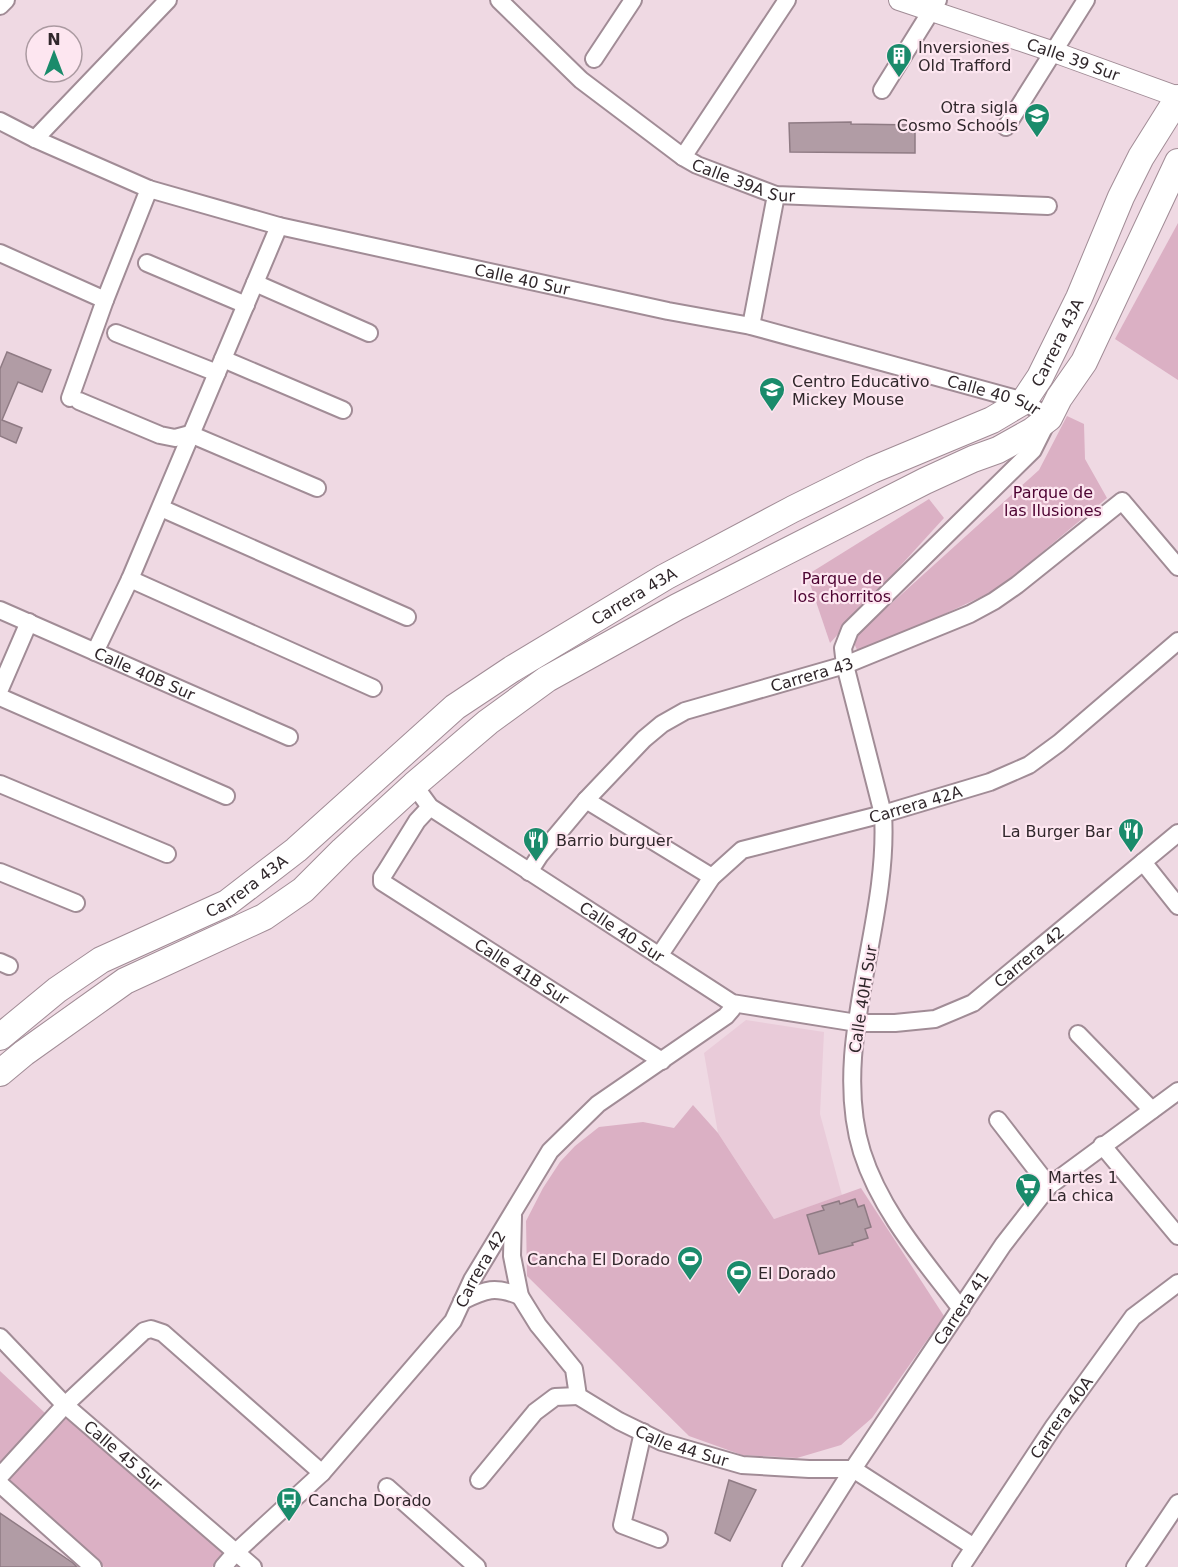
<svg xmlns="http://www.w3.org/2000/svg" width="1178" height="1567" viewBox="0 0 1178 1567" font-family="'DejaVu Sans',sans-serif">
<rect width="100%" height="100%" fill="#efd9e3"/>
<polygon fill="#e9cbd9" points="746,1020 824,1032 820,1114 842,1195 774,1219 718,1133 704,1053"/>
<g fill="#dbb0c4">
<polygon points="1178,223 1178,380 1115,339"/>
<polygon points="1067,416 1084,424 1085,459 1107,498 998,589 859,654 852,639 1039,470"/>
<polygon points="929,499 944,518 830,643 807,575"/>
<polygon points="693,1105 718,1133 774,1219 861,1188 944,1316 872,1418 841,1445 797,1458 742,1455 689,1436 527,1276 526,1221 543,1188 560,1162 575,1146 599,1127 643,1122 674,1128"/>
<polygon points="0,1371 45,1413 0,1462"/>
<polygon points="64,1417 226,1552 212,1567 104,1567 7,1480"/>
</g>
<g fill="#b19ca5" stroke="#8f7b84" stroke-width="1.5">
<polygon points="851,122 851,124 915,125 915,153 790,152 789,123"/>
<polygon points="7,352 51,370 42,392 18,382 2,420 22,428 16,443 0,436 0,369"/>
<polygon points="855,1199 858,1207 864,1205 871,1227 865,1229 868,1238 852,1243 853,1245 819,1254 807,1215 824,1210 822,1206 839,1201 840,1204"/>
<polygon points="729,1480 756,1490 730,1541 715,1533"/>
<polygon points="0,1513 73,1563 77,1567 0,1567"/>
</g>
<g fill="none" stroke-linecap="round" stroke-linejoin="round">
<defs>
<g id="minor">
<path id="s1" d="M499,0L581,80L683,157L697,165L776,195L1048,206"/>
<polyline points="0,6 6,0"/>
<polyline points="594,59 633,0"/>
<polyline points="882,90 938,0"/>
<path id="s2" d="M0,121L35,139L149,189L279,226L668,311L751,326L1024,401L1049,418L1033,450L850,630L843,648L845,665L883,814C890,925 829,1046 862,1152C881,1212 924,1260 961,1309"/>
<polyline points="1006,127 1086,0"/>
<polyline points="35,139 168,0"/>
<polyline points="683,157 787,0"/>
<polyline points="0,253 105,300"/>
<polyline points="147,263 246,305"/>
<polyline points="255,283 369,333"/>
<polyline points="751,326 776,195"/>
<polyline points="116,333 217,373"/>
<polyline points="223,359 343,410"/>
<polyline points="70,398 105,300 149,189"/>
<polyline points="79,401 160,435 175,438 190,434 317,488"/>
<polyline points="161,508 407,617"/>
<polyline points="130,579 373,688"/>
<path id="s3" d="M0,610L289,737"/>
<polyline points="95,652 130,579 279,226"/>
<polyline points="0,689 29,622"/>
<polyline points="0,697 226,796"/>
<polyline points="0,784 167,854"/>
<path id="s4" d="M414,785L430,807L732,1003L857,1023H895L935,1019L973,1003L1178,833"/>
<polyline points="586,800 712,877"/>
<path id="s5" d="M430,807L417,821L386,871L382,877V882L662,1061"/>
<polyline points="1143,862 1178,906"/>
<polyline points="0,872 76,903"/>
<path id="s6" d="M529,872L540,855L586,800L644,739L662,724L685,711L845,665L970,614L994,601L1017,585L1122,501L1178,567"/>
<path id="s7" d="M659,956L712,877L742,850L883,814L990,782L1029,765L1059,743L1178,641"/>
<polyline points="0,962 9,966"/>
<polyline points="1078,1034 1152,1110"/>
<polyline points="998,1120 1049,1186"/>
<polyline points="1102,1145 1178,1236"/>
<path id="s8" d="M513,1216L512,1256L520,1296L538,1325L574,1369L578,1396L619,1421L662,1442L742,1465L809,1469H853L974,1547"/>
<path d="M462,1301C486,1289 495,1286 520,1296"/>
<path id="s9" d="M0,1337L65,1405L253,1567"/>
<polyline points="643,1432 622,1525 659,1539"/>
<polyline points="0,1476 65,1405 144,1331 151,1329 163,1333 322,1473"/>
<polyline points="479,1480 535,1412 555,1397 578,1396"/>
<polyline points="0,1484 93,1567"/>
<polyline points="387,1487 477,1567"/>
<path id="s10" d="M223,1567L236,1552L322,1473L453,1321L472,1280L550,1151L598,1104L726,1016L732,1009V1003"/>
<path id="s11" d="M791,1567L853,1469L1003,1245L1049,1186L1178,1091"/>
<path id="s12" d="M961,1567L1054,1426L1133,1317L1178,1283"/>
<polyline points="1135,1567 1178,1503"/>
</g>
<g id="tertiary">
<path id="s13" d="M899,0L1054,52L1178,97"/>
</g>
<g id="primary">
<path id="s14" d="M0,1037L57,990L101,960L227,903L296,850L455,707L512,669L665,577L793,509L872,470L992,420L1024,401L1040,377L1079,298L1121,197L1141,157L1178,98"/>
<polyline points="0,1073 24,1053 125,981 264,917 303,890 343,850 414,785 488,722 547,679 677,607 925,481 973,459 998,450 1032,431 1049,418 1059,398 1084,362 1178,162"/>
</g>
</defs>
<use href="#minor" stroke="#a18c96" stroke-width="20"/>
<use href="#tertiary" stroke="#a18c96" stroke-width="22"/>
<use href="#primary" stroke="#a18c96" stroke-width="28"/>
<use href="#minor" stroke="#fff" stroke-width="16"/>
<use href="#tertiary" stroke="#fff" stroke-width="20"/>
<use href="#primary" stroke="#fff" stroke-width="26"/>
</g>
<defs>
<symbol id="building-pin" viewBox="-11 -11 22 30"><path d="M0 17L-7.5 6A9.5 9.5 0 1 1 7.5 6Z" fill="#1a8b6b" stroke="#fde6f0"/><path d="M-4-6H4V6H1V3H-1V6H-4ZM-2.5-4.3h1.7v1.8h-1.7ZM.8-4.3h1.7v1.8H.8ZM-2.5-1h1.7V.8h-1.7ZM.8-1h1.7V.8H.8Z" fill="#fff"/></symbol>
<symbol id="school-pin" viewBox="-11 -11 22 30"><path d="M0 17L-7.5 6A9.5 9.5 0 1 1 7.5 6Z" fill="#1a8b6b" stroke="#fde6f0"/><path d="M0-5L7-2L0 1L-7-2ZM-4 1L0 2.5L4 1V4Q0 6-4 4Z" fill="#fff"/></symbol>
<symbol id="restaurant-pin" viewBox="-11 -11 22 30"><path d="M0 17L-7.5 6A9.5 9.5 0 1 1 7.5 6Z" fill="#1a8b6b" stroke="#fde6f0"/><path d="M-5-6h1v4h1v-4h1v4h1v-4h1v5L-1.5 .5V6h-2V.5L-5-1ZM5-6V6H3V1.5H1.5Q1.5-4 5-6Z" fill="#fff"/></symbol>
<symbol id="supermarket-pin" viewBox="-11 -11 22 30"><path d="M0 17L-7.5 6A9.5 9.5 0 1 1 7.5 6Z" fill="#1a8b6b" stroke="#fde6f0"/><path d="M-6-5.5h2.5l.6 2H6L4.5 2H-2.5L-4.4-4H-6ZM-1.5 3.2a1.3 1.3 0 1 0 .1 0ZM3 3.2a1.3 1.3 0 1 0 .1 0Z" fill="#fff"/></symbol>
<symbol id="stadium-pin" viewBox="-11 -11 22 30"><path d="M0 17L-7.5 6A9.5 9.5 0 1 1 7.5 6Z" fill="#1a8b6b" stroke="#fde6f0"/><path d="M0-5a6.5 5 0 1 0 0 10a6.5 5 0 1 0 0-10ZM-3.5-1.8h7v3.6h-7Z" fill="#fff"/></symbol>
<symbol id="bus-pin" viewBox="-11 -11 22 30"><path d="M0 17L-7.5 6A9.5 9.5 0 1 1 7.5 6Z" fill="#1a8b6b" stroke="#fde6f0"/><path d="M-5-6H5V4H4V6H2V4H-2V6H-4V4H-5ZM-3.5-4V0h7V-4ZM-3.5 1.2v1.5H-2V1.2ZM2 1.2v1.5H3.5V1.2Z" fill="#fff"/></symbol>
</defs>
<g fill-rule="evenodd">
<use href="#building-pin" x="884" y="41" width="30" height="40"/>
<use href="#school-pin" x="1022" y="101" width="30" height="40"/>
<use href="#school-pin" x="757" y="375" width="30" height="40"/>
<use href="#restaurant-pin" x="1116" y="816" width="30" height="40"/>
<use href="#restaurant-pin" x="521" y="825" width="30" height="40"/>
<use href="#supermarket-pin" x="1013" y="1171" width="30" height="40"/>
<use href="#stadium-pin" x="675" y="1244" width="30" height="40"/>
<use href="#stadium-pin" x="724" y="1258" width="30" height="40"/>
<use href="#bus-pin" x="274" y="1485" width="30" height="40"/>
</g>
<g text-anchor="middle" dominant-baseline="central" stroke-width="4.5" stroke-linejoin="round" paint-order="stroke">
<g font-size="16" fill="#30272b" stroke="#fde6f0" text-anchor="start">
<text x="918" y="47">Inversiones<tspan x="918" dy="18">Old Trafford</tspan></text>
<text x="1018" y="107" text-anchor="end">Otra sigla<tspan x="1018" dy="18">Cosmo Schools</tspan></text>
<text x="792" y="381">Centro Educativo<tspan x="792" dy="18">Mickey Mouse</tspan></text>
<text x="1112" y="831" text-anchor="end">La Burger Bar</text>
<text x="556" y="840">Barrio burguer</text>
<text x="1048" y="1177">Martes 1<tspan x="1048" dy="18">La chica</tspan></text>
<text x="670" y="1259" text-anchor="end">Cancha El Dorado</text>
<text x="758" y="1273">El Dorado</text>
<text x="308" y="1500">Cancha Dorado</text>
</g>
<g font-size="16" fill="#30272b" stroke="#fde6f0">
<text stroke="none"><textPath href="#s13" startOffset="184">Calle 39 Sur</textPath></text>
<text stroke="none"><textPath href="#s1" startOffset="308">Calle 39A Sur</textPath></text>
<text stroke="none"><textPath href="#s2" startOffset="548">Calle 40 Sur</textPath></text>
<text stroke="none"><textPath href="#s14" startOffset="1281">Carrera 43A</textPath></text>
<text stroke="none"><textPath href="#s2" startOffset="1034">Calle 40 Sur</textPath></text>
<text stroke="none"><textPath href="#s14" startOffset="777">Carrera 43A</textPath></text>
<text stroke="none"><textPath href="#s6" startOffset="358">Carrera 43</textPath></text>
<text stroke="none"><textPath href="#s3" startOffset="158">Calle 40B Sur</textPath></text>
<text stroke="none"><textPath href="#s7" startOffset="315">Carrera 42A</textPath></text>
<text stroke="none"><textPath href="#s14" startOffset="291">Carrera 43A</textPath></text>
<text stroke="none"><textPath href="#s4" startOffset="256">Calle 40 Sur</textPath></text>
<text stroke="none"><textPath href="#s4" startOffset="706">Carrera 42</textPath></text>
<text stroke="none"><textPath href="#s5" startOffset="256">Calle 41B Sur</textPath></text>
<text transform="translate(863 999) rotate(-81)">Calle 40H Sur</text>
<text stroke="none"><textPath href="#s10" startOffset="396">Carrera 42</textPath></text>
<text stroke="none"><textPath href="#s11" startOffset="310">Carrera 41</textPath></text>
<text stroke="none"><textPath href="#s12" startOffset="180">Carrera 40A</textPath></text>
<text stroke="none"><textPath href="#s8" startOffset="315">Calle 44 Sur</textPath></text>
<text stroke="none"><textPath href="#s9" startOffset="171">Calle 45 Sur</textPath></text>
</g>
<g font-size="16" fill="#4d0332" stroke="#fde6f0">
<text x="1053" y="492">Parque de<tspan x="1053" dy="18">las Ilusiones</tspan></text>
<text x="842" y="578">Parque de<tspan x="842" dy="18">los chorritos</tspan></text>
</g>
</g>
<g transform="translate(54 54)"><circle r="28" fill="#fde6f0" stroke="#ab9aa1" stroke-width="1.5"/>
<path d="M0-4.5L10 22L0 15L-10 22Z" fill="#1a8b6b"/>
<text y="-9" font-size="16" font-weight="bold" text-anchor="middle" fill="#30272b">N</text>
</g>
</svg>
